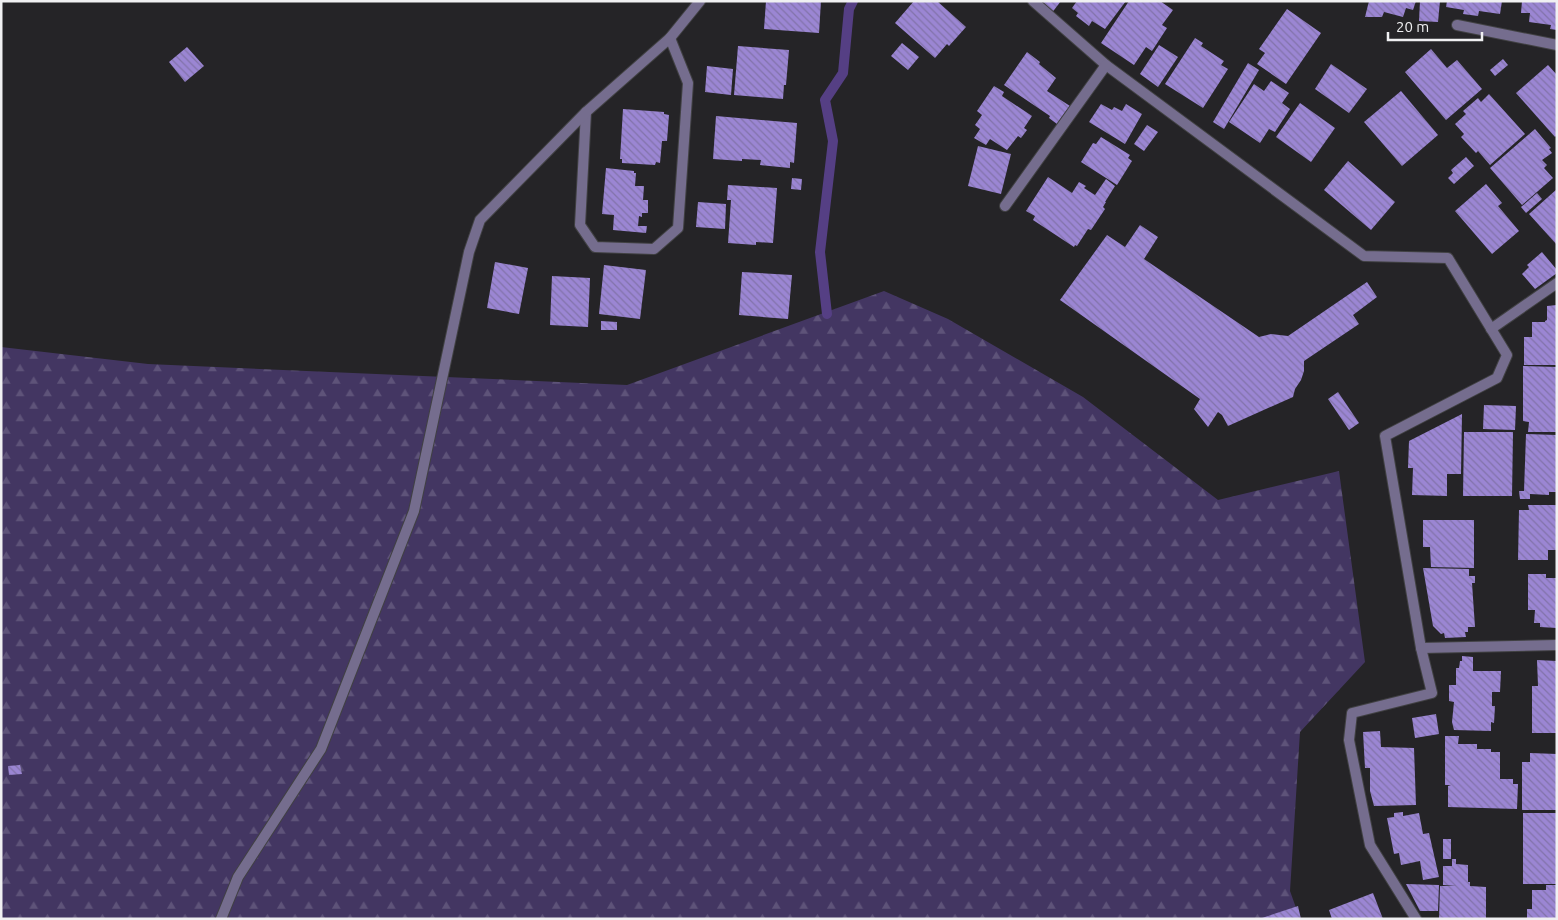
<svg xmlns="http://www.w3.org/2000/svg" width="1558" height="920" viewBox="0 0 1558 920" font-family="Ubuntu,sans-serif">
<defs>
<pattern id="forest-firs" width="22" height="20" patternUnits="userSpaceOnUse" patternTransform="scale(1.25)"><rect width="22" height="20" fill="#433662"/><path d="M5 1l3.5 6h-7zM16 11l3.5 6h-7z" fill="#5e5379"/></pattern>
<pattern id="building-back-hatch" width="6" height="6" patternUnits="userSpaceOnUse" patternTransform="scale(1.25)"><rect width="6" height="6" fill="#9b86d3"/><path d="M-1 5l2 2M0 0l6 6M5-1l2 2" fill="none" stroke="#8273aa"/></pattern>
</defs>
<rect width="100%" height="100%" fill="#252427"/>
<polygon fill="url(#forest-firs)" points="884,291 948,319 1083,397 1218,500 1339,471 1365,662 1300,732 1290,891 1300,919 1,919 1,347 148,364 627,385"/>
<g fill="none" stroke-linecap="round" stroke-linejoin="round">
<polyline stroke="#553f84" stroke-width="10" points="827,314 820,252 833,141 825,100 843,73 849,9 853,1"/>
</g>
<g fill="url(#building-back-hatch)">
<polygon points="766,1 821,1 819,33 764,29"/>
<polygon points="914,1 937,1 966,27 949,46 947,44 935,58 895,23"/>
<polygon points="1036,1 1061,1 1051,14"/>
<polygon points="1077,1 1126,1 1105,29 1092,21 1089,26 1076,16 1078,13 1072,8"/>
<polygon points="1129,1 1160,1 1173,10 1162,25 1167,28 1152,51 1146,47 1134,65 1101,43"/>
<polygon points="1369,1 1416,1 1413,10 1406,8 1403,17 1384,12 1382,17 1365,17"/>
<polygon points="1420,1 1440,1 1438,22 1419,21"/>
<polygon points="1447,1 1502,1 1500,14 1479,11 1478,16 1463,14 1464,10 1446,7"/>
<polygon points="1522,1 1557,1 1557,30 1550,29 1551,25 1529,22 1530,13 1521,13"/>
<polygon points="1287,9 1321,33 1286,84 1257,64 1265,53 1259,49"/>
<polygon points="1195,38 1203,43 1201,46 1224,61 1221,65 1228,69 1203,108 1165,84"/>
<polygon points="902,43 919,57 908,70 891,56"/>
<polygon points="1159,45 1178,57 1158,87 1140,74"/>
<polygon points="738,46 789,50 786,85 784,85 783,99 734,95"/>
<polygon points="187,47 204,66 185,82 169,62"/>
<polygon points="1431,49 1447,68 1457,60 1482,89 1446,120 1405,72"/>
<polygon points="1027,52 1040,62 1039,64 1056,78 1047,91 1070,106 1057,124 1049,118 1050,116 1004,85"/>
<polygon points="1503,59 1508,65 1495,76 1490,70"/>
<polygon points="1248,63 1259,70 1224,129 1213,122"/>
<polygon points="1331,64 1367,89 1349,113 1315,89"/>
<polygon points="1548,65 1557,75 1557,135 1555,137 1516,93"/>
<polygon points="707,66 733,69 731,95 705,92"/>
<polygon points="1271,81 1289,93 1282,103 1290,109 1275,132 1269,129 1260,143 1229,122 1254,84 1264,91"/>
<polygon points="994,86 1004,92 1002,96 1032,116 1024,128 1027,130 1021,138 1018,136 1007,150 990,139 986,145 974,138 980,129 975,125 982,115 977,111"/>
<polygon points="1401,91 1438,135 1402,166 1364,122"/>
<polygon points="1489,94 1525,134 1490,165 1478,151 1476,153 1461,137 1464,134 1455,124 1466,114 1463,111 1478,98 1481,102"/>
<polygon points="1300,103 1335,128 1311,162 1276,137"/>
<polygon points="1101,104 1112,110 1114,107 1122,111 1126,104 1142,114 1125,144 1089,122"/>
<polygon points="623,109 664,112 664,114 669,115 667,141 662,141 660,163 656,162 655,165 622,163 622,159 620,159"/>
<polygon points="716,116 797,123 794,163 790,162 790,168 760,165 761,160 742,159 742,161 713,159"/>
<polygon points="1147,125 1158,132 1144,151 1134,144"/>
<polygon points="1535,129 1551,148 1549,149 1552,153 1542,160 1547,165 1544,168 1553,178 1522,205 1490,168"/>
<polygon points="1101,137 1130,155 1128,158 1132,161 1117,185 1081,162 1093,143 1096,144"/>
<polygon points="978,146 1011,154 1001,194 968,186"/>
<polygon points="1466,157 1474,166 1454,184 1448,178 1453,173 1451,170"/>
<polygon points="1348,161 1395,202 1371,230 1324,190"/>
<polygon points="606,168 634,171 634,173 636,173 635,186 644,186 643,200 648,200 648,213 642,213 642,217 639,216 638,226 647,226 646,233 613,230 614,215 602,214"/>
<polygon points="1048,177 1072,193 1079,182 1086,186 1084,188 1095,195 1106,179 1115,186 1105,202 1106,202 1103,207 1105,209 1091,230 1088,229 1077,246 1075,245 1074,247 1033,220 1035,216 1026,211"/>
<polygon points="792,178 802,179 801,190 791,189"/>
<polygon points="1486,184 1502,203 1498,206 1519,231 1492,254 1455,211"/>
<polygon points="728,185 777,188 773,243 756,242 756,245 728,243 731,200 727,200"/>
<polygon points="1557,189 1557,245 1529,214"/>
<polygon points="1537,193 1542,199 1526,213 1521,207"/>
<polygon points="698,202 726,204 725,229 696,227"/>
<polygon points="1140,225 1158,237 1144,259 1259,337 1271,334 1288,336 1367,282 1377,297 1353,315 1359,324 1304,361 1304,371 1301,380 1295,389 1293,397 1228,426 1222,415 1218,412 1208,427 1194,409 1200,399 1060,300 1107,235 1125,247"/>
<polygon points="1542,252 1557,270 1557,273 1535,289 1522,274 1529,267 1527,265"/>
<polygon points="495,262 528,268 519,314 487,308"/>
<polygon points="604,265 646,270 640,319 599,314"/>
<polygon points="742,272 792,275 788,319 739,315"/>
<polygon points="552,276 590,278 588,327 550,325"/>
<polygon points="1557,305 1557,365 1524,365 1524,337 1532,337 1532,322 1545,322 1545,321 1547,320 1547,306"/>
<polygon points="601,321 617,322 617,330 601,330"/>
<polygon points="1523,366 1557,367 1557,432 1528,432 1529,422 1523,421"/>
<polygon points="1338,392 1359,423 1349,430 1328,399"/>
<polygon points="1484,405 1516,406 1515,430 1483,429"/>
<polygon points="1462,414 1461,474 1447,474 1447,496 1412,495 1413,468 1408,468 1409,441"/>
<polygon points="1464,432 1513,432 1512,496 1463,496"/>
<polygon points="1526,434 1557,435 1557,492 1549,492 1549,495 1530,494 1530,499 1520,499 1519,491 1524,491"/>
<polygon points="1528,505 1557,505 1557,550 1548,550 1548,560 1518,560 1519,510 1529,510"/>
<polygon points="1423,520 1474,520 1474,568 1431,567 1430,547 1423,547"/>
<polygon points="1423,568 1469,569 1469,576 1475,576 1475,583 1472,583 1475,627 1468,627 1468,632 1465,632 1466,637 1445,638 1444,633 1441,634 1433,626"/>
<polygon points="1528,574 1546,574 1546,578 1557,578 1557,628 1540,627 1540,623 1534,623 1535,610 1528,610"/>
<polygon points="1462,656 1473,657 1473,671 1501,671 1500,692 1492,692 1492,706 1495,706 1494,723 1491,722 1491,731 1454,730 1452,722 1454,702 1449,701 1449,685 1456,685 1456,668 1459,668 1460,661 1462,661"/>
<polygon points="1537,660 1557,661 1557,733 1532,733 1532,686 1538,686"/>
<polygon points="1436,714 1439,734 1415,738 1412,718"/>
<polygon points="1380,731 1381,747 1414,748 1416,805 1374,806 1370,791 1370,768 1365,768 1363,732"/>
<polygon points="1445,736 1459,736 1458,744 1477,744 1477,749 1491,749 1491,752 1500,752 1500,779 1513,779 1513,784 1518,784 1517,809 1448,807 1448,786 1451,785 1445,785"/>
<polygon points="1530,753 1557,754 1557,810 1522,810 1522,762 1530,762"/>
<polygon points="20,765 22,774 9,775 8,766"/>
<polygon points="1403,812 1403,816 1419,813 1423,834 1429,833 1439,877 1423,880 1420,861 1401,865 1399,853 1394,854 1387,818 1394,817 1394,813"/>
<rect x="1523" y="813" width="34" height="71"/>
<rect x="1443" y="839" width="8" height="20"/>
<polygon points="1452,859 1456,859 1456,864 1468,865 1468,882 1470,882 1470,886 1486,887 1486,919 1439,919 1440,886 1456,886 1443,885 1443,866 1452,866"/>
<polygon points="1406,884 1439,885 1438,911 1420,911"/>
<polygon points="1546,885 1557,885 1557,919 1527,919 1527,909 1532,909 1532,890 1546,890"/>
<polygon points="1373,893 1383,919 1332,919 1329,910"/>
<polygon points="1298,906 1301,919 1262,919 1262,918"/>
</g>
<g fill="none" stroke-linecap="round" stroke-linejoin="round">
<defs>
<g id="minor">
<polyline points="1033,1 1106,65 1364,256 1448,258 1507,355 1497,378 1385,436 1421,648 1432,693 1352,713 1349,740 1370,845 1416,919"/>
<polyline points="1457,25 1557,45"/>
<polyline points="586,112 580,225 595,247 654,249 678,228 688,83 670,38"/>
<polyline points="1005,206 1106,65"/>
<polyline points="1491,329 1557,283"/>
<polyline points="1421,648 1557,645"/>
<polyline points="221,919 238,877 321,749 414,511 469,252 480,220 586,112 670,38 700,1"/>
</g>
</defs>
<use href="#minor" stroke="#414143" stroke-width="12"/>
<use href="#minor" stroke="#756d8e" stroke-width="10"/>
</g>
<rect width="1558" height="920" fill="none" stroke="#f0f0f2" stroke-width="5"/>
<path d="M1388 32v8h94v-8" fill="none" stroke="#f0f0f2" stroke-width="2.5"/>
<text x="1396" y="32" font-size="15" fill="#f0f0f2" stroke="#252427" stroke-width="4" paint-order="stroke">20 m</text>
</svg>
